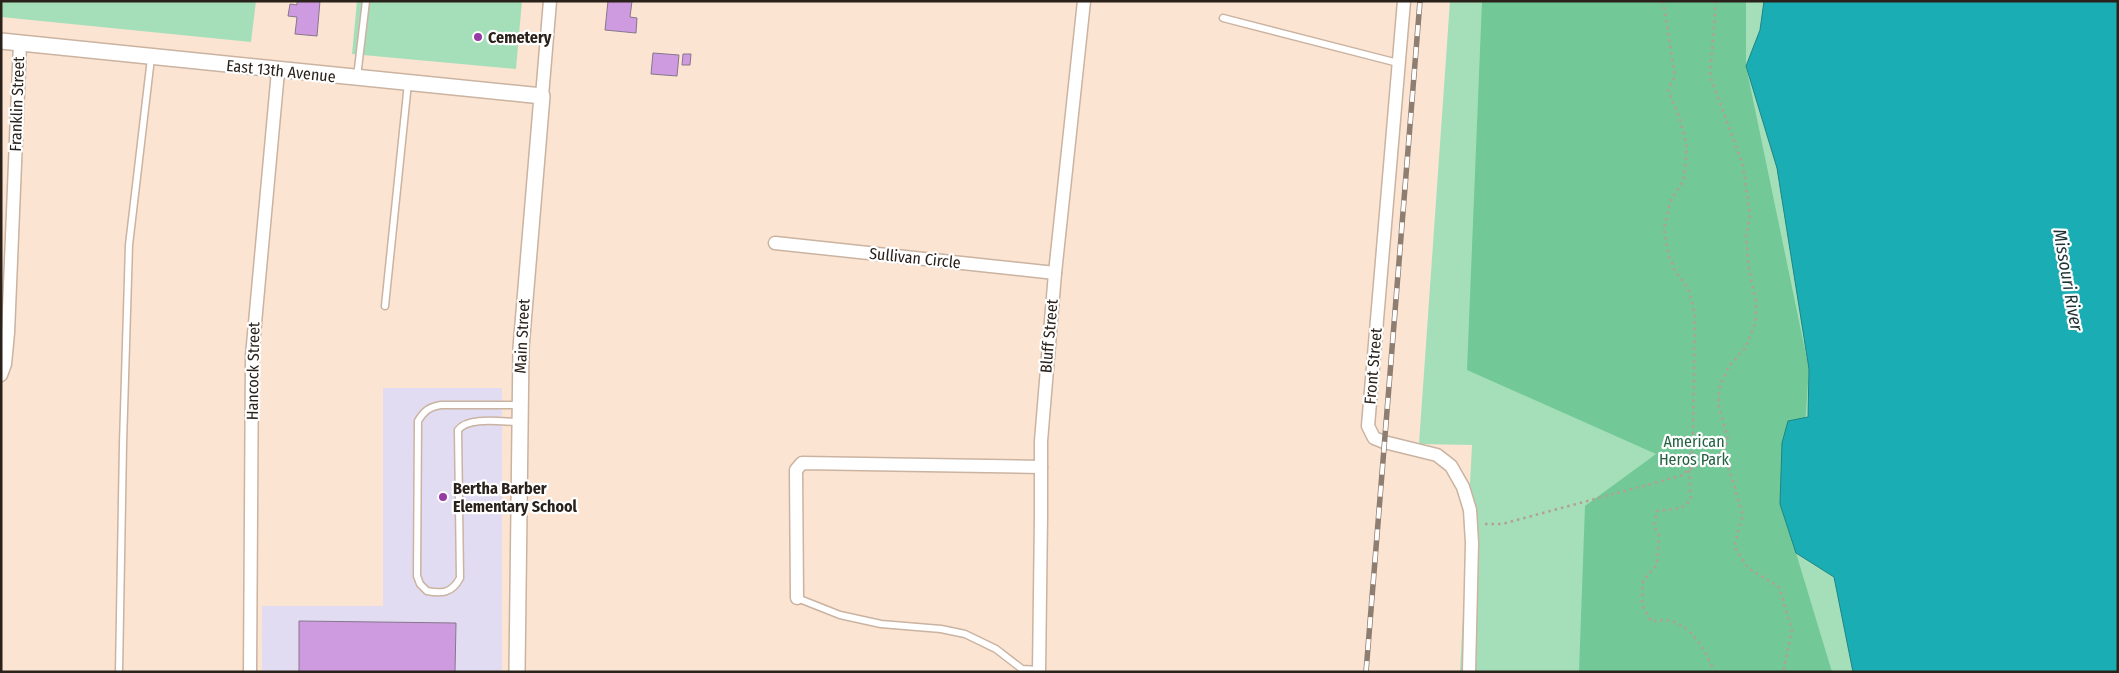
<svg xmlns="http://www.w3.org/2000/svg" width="2119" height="673" viewBox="0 0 2119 673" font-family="'Fira Sans Condensed',sans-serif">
<rect width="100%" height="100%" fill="#fce4d2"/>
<polygon fill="#e1dcf1" points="383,388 502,388 502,672 262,672 262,606 383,606"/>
<g fill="#a5dfba">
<polygon points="1,1 256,1 251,42 1,17"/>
<polygon points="357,1 522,1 516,69 352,54"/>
<polygon points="1450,1 1806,1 2086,672 1460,672 1472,445 1419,444"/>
</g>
<polygon fill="#72c896" points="1482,1 1746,1 1746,66 1809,369 1796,553 1832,672 1579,672 1585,506 1656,454 1467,370"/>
<polygon fill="#1aaeb4" stroke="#1e8486" points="1764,1 2118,1 2118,672 1853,672 1834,577 1796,553 1780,504 1782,443 1788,421 1808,417 1809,369 1777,168 1746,66 1760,30"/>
<g fill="#cf9be0" stroke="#86778b">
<polygon points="297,1 320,1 317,36 295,34 297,17 288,16 290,4 297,5"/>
<polygon points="608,1 632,1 630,17 637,18 636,33 605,30"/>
<polygon points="653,53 679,55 677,76 651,74"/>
<polygon points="683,54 691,54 690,65 682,65"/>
<polygon points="299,621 456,623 455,672 299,672"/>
</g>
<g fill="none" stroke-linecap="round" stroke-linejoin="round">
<defs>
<g id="service">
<polyline points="1223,18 1398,63"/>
<polyline points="357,77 366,1"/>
<polyline points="385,306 408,83"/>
<path d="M519,422C503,422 468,416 458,430L460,578C452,593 442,594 427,591L420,584L417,576L418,421C424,411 429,407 441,405H520"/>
<polyline points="797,598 840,615 881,624 941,629 965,634 996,649 1022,669 1039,670"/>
<polyline points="119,672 123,444 129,245 151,58"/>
</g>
<g id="minor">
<polyline points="1404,1 1368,426 1374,438 1384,442 1437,455 1451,466 1463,487 1470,510 1472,543 1469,672"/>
<polyline points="542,96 550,1"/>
<polyline points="775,243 1055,273"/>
<polyline points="1,375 5,364 8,333 20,43"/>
<polyline points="797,598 796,470 802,463 1041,467"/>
<polyline points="250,672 252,356 278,71"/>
<polyline points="1039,672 1041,515 1041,441 1055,273 1084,1"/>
</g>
<polyline id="tertiary" points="1,41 542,96 521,348 517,672"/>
</defs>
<use href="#service" stroke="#cab3a1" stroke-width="9"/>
<use href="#minor" stroke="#cab3a1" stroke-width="15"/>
<use href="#tertiary" stroke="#cab3a1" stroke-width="18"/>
<g stroke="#b2a092" stroke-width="2.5" stroke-dasharray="2.5 4" stroke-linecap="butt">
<path d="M1662,1L1664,6L1675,76L1668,90L1679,116L1687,147L1684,179L1670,202L1664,230L1669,256L1675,271L1688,288L1695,314L1693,431L1692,456L1689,466L1691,500L1681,508L1657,511L1654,525L1659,536L1657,564L1643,581L1642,604L1651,621C1658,621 1666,619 1672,621C1694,628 1705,652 1715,672"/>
<polyline points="1716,1 1710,76 1743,165 1750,215 1746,236 1749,269 1756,301 1756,321 1746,347 1729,366 1720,386 1718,403 1728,439 1724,452 1743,515 1734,546 1748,568 1779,587 1792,630 1783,672"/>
<polyline points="1690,469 1724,452"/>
<polyline points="1485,524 1502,524 1684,475 1689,466"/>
</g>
<use href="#service" stroke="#fff" stroke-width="6"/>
<use href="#minor" stroke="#fff" stroke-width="12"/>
<use href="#tertiary" stroke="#fff" stroke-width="15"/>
<defs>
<polyline id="rail" points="1366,672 1420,1"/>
</defs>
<use href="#rail" stroke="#8e7e72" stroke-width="5.5"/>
<use href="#rail" stroke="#fff" stroke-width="4" stroke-dasharray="11" stroke-linecap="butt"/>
</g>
<g fill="#973aa4" stroke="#fff" stroke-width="2">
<circle cx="478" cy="37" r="5"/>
<circle cx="443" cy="497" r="5"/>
</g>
<g text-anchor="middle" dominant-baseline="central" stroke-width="4.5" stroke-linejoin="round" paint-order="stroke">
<g font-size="16" font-weight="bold" fill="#29211a" stroke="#fff" text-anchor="start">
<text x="488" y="37">Cemetery</text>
<text x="453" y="488">Bertha Barber<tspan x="453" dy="18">Elementary School</tspan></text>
</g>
<g font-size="16" fill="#29211a" stroke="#fff">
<text transform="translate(281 71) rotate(6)">East 13th Avenue</text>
<text transform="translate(17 104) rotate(-88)">Franklin Street</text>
<text transform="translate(915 258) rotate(6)">Sullivan Circle</text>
<text transform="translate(522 336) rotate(-87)">Main Street</text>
<text transform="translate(1049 336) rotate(-85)">Bluff Street</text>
<text transform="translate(1373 366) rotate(-85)">Front Street</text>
<text transform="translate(253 371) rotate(-89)">Hancock Street</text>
</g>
<g font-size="16" fill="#236240" stroke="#fff">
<text x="1694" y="441">American<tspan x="1694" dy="18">Heros Park</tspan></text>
</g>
<g font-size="18" font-style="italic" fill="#1c3234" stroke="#fff">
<text transform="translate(2068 280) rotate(80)">Missouri River</text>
</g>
</g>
<rect width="2119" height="673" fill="none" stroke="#29211a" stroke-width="5"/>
</svg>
